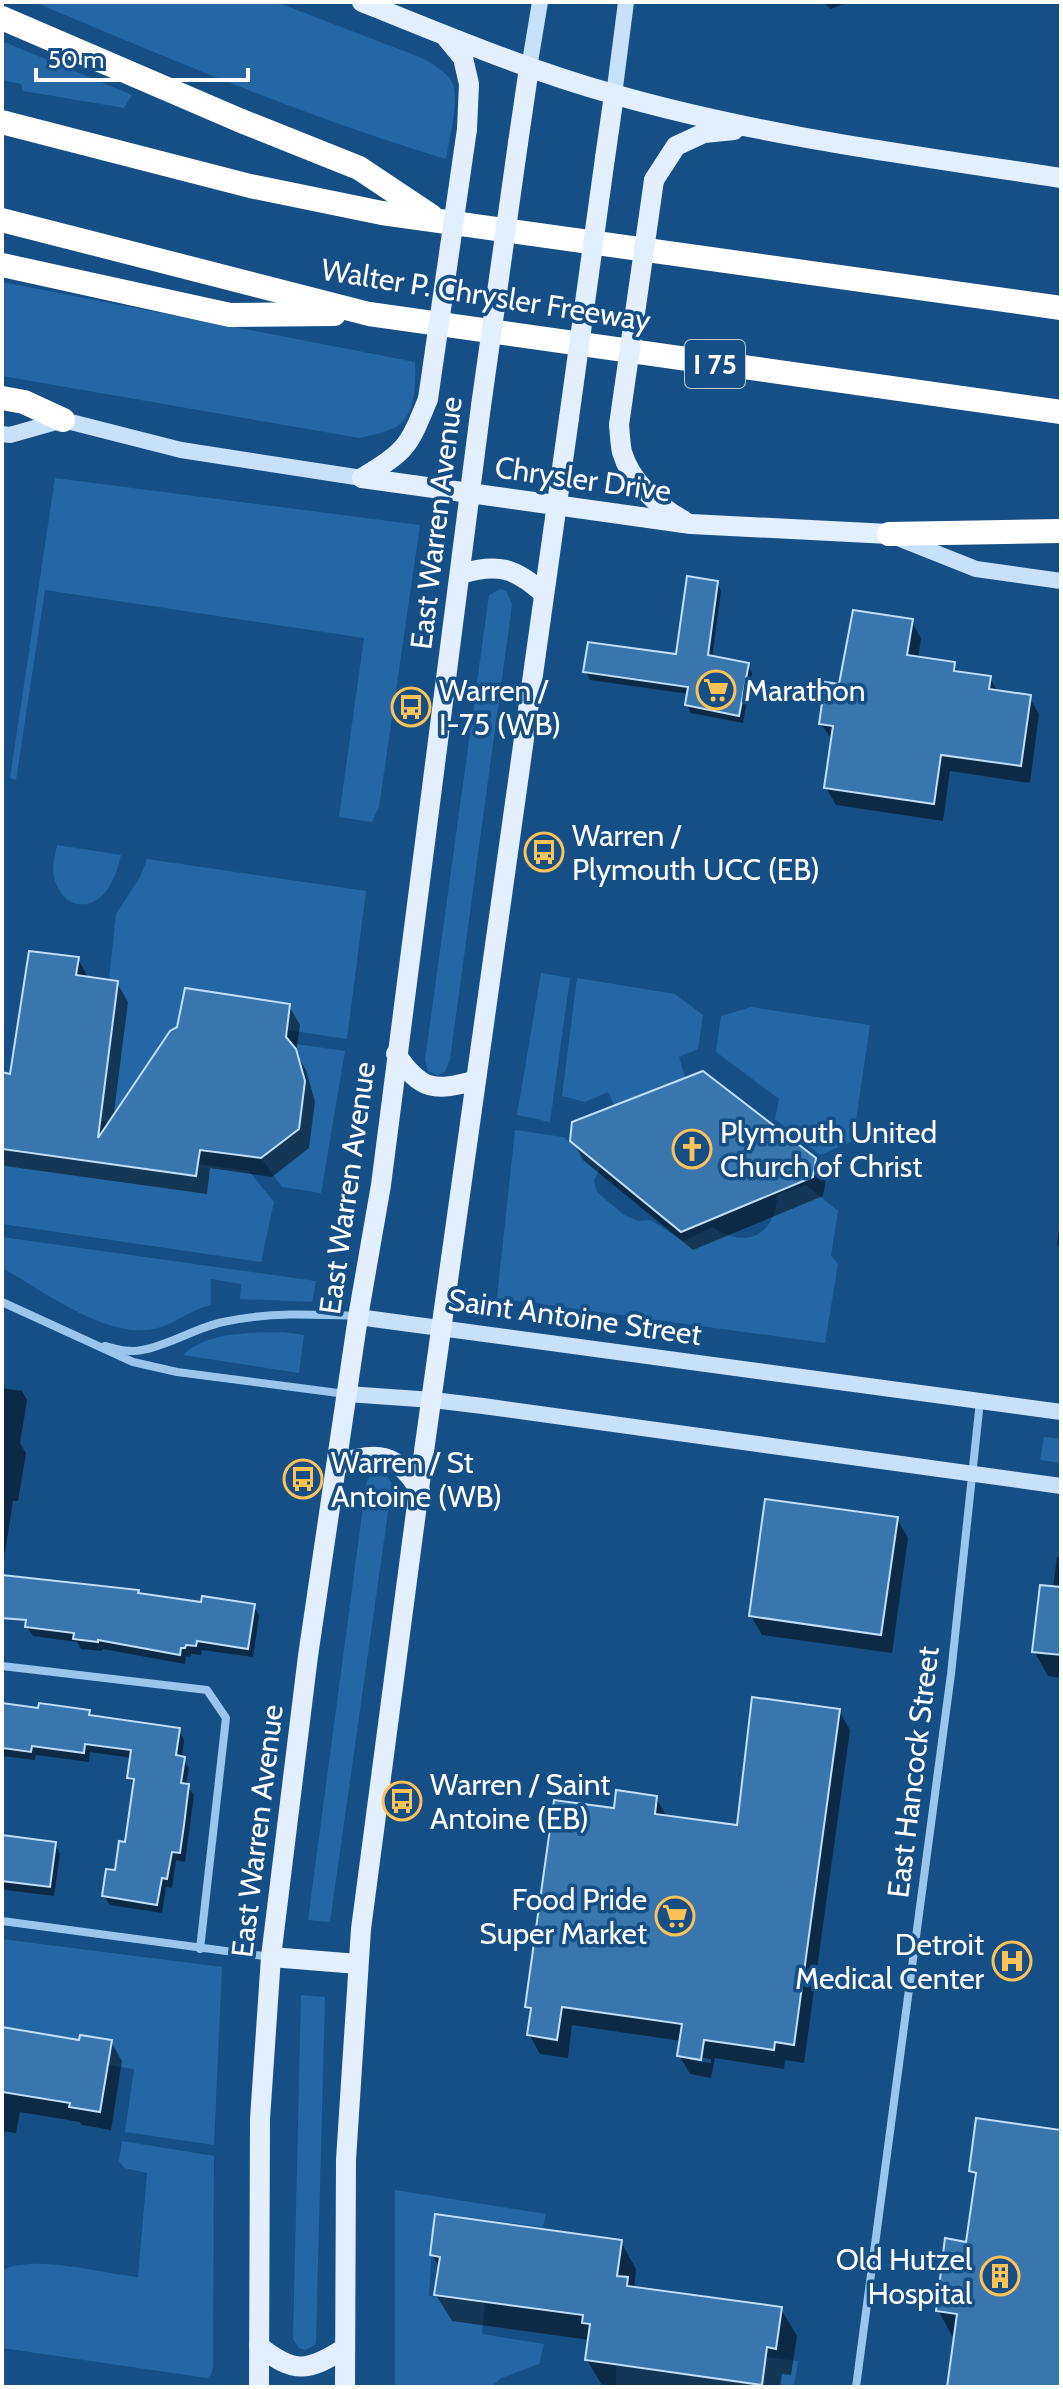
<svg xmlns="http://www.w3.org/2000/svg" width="1063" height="2389" viewBox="0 0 1063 2389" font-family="Cabin,sans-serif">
<rect width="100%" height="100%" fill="#154f86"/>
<g fill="#2467a4">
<path d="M34,2H276L422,58C432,64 446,71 452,82C460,99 449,140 446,159C305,117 170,59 34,2Z"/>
<polygon points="2,41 132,95 124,108 23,91 21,84 2,80"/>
<path d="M2,282L415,362C416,382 416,416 396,427C385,433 370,435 359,438L2,376Z"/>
<polygon points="55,478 420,525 379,807 372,822 339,817 364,638 45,590 16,780 10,778"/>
<polygon points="501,589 507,592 512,605 450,1059 445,1072 437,1075 428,1071 425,1060 489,595"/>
<path d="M57,845L121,855C118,867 115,879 107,890C89,914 60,907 54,876C52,866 55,856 57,845Z"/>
<polygon points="147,859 366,891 347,1039 287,1030 290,1004 185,988 179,1019 181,1024 170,1031 142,1127 100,1121 118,982 109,980 116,914 140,877"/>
<polygon points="541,973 570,978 550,1122 517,1115"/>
<polygon points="577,978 675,994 703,1015 698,1049 679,1057 685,1077 614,1105 608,1092 585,1102 562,1096"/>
<polygon points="751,1007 870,1025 853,1141 820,1155 775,1119 779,1099 716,1052 721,1016"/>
<polygon points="296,1044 345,1051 321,1193 282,1187 261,1158 299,1129 305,1081"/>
<path d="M515,1130L563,1137L601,1166L594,1181L597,1192L624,1215L638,1221L651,1220L683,1241L713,1227C746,1250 776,1235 777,1195L806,1185L838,1211L831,1256L838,1264L825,1343L497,1298Z"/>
<polygon points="2,1149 196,1176 198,1164 249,1171 274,1202 261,1262 2,1224"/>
<path d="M2,1237L316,1281L312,1302L240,1299L241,1284L211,1279V1305C191,1309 174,1325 154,1329C105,1339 43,1290 2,1268Z"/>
<path d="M283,1332L304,1335L299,1373L183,1355C207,1331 251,1333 283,1332Z"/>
<polygon points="1044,1437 1061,1439 1061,1463 1040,1460"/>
<polygon points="376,1473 388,1477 392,1484 330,1922 308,1920 366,1484 371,1474"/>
<polygon points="2,1939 222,1967 214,2145 125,2132 134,2069 108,2065 79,2040 2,2027"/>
<polygon points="301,1995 325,1997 316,2340 315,2345 305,2350 299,2348 293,2339"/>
<path d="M122,2141L214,2156L213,2367L211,2375L207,2378L2,2348V2271C31,2253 103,2274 138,2277L147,2173L124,2168L119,2161Z"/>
<polygon points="395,2190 546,2214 543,2227 434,2213 429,2296 485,2303 482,2334 544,2344 539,2364 501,2378 491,2387 395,2387"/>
<polygon points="766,2357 798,2361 794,2387 616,2387 616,2364 762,2384"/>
</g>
<g fill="#0007" fill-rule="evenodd">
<polygon points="823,2 848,2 831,9"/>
<polygon points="717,582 721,591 712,658 748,665 752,673 743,723 691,713 687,705 689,694 590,680 586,672 678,656"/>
<polygon points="911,621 921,638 918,659 954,664 959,674 990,678 998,692 1029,697 1039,714 1030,783 950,771 943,821 836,805 826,788 833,741 821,724 841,686"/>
<polygon points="78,959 89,979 117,983 128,1002 113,1120 289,1006 300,1025 296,1053 306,1070 315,1102 309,1148 272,1177 210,1168 207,1194 5,1166 2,1161 2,1092"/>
<polygon points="572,1140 814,1160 826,1179 823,1196 693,1250 583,1160"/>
<polygon points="1061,1215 1061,1251 1057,1244"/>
<polygon points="2,1388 22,1391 27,1400 20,1443 26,1453 18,1501 13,1501 5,1553 2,1553"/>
<polygon points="897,1519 908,1538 892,1653 762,1635 751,1616"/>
<polygon points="1057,1557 1061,1558 1061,1678 1048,1676 1034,1651 1053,1588"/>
<polygon points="137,1592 139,1595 203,1604 254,1606 259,1616 253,1657 202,1650 201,1655 191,1654 190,1657 186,1656 185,1664 103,1649 102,1651 81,1649 77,1642 33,1636 27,1627"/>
<polygon points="2,1705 89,1712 92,1718 179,1730 184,1740 182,1758 189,1768 186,1785 194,1795 185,1862 176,1860 172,1888 166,1887 162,1913 110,1905 104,1896 117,1872 127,1844 135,1787 129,1778 132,1758 90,1752 89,1762 36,1755 35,1760 2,1756"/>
<path d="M839,1711L850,1730L804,2063L785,2060L784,2069L715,2058L711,2078L690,2074L679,2055L681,2041L572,2025L568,2058L540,2054L529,2034L532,2015L527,2007L615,1810L656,1798L667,1817L738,1827ZM690,2056L711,2059V2063L690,2060Z"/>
<polygon points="2,1833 8,1838 55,1844 60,1854 54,1896 5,1890 2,1884"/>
<polygon points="2,2029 81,2042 111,2042 122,2061 111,2130 82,2125 80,2122 20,2112 16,2133 2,2131"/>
<polygon points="1061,2119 1061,2387 940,2387 940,2385 949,2386 956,2336 952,2336 938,2310 967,2244 977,2180 971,2170 1059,2132"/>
<polygon points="621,2242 636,2269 634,2289 781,2309 797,2336 791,2375 782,2374 780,2387 603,2387 587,2360 590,2340 452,2321 436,2295 440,2269 432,2254"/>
</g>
<g fill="#3976ae" stroke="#c0dffb" stroke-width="2">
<polygon points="687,576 718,581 708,655 749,663 739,716 685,705 688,687 583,672 588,642 676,654"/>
<polygon points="853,610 913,619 907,655 955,662 954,671 991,676 989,689 1031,695 1021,766 941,755 934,804 824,788 833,726 819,724 825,682 839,684"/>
<polygon points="29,951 79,957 76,975 118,981 98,1138 170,1031 177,1027 185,988 290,1004 286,1037 296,1049 305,1081 299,1129 261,1158 200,1150 196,1176 2,1149 2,1072 10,1074"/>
<polygon points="703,1071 816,1158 813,1177 681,1232 570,1141 572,1122"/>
<polygon points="765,1499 898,1517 881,1635 749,1616"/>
<polygon points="2,1575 139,1590 138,1593 201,1602 202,1596 255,1604 248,1649 197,1641 196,1646 186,1645 185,1648 181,1648 180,1655 98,1640 98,1642 73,1639 74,1633 25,1627 26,1620 2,1618"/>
<polygon points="1040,1585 1061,1587 1061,1655 1032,1652"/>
<polygon points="752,1697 840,1709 794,2045 775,2042 774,2050 704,2040 701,2060 677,2056 682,2024 562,2007 557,2040 527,2035 531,2008 525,2007 554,1800 614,1808 616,1790 657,1796 655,1814 737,1825"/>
<polygon points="2,1703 38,1708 39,1703 90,1710 89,1715 180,1728 176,1755 185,1757 181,1783 189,1784 184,1825 180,1853 172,1852 167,1879 162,1878 157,1905 102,1896 106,1869 115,1870 119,1841 125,1842 134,1779 127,1778 131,1750 85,1744 84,1753 32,1746 31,1752 2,1748"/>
<polygon points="2,1835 56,1842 50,1887 2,1881"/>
<polygon points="2,2027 79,2040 80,2035 112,2040 100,2112 69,2107 70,2103 2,2092"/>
<polygon points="976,2118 1061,2130 1061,2387 947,2387 957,2314 936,2311 945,2238 966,2242 976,2173 969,2171"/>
<polygon points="435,2214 622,2240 617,2276 628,2277 627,2286 782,2307 776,2349 767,2347 762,2385 585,2360 590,2324 582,2323 583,2315 434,2295 440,2257 430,2255"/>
</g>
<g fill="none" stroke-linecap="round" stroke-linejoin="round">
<g stroke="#9ac6ee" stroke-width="8">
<polyline points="2,1302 133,1362 177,1372 346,1394"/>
<path d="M105,1346C117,1349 129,1353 142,1350C170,1345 195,1328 223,1322C268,1312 312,1314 358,1316"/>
<polyline points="2,1666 207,1690 226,1718 200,1949"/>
<polyline points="2,1921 271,1957"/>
<polyline points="856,2387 951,1674 980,1401"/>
</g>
<g stroke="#c7e1fa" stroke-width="16">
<polyline points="529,68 540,2"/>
<polyline points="614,95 626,2"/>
<polyline points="2,434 10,435 63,420 181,450 362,478"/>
<polyline points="898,538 976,569 1061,581"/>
<polyline points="358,1317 1061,1412"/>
<polyline points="347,1394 433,1400 483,1406 1061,1486"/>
</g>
<g stroke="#e1efff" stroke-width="20">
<path d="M362,2C445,35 527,70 613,94C759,136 912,155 1061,178"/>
<polyline points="445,36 463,58 469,84 467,129"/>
<polyline points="518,143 529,68"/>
<polyline points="605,158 614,95"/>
<polyline points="654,180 676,146 704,133 734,130"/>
<path d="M619,425C620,433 620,443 622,452C630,480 657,506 683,520"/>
<polyline points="362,478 691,524 889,534"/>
<path d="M362,478C407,450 408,448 428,399"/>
<path d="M460,574C497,563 515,567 544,594"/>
<path d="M396,1054C421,1091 435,1092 476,1080"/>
<path d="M337,1465C376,1450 398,1453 420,1491"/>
<polyline points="271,1957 358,1964"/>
<path d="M259,2346C294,2374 308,2372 345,2348"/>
<polyline points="259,2387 260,2119 271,1957 308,1656 358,1317 381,1185 481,406"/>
<polyline points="345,2387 346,2160 361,1929 425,1444 569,418"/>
</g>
<g stroke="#fff" stroke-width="24">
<polyline points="2,18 239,120 359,168 431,216"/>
<polyline points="2,122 250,186 382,213 1061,308"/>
<polyline points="2,220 369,314 1061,412"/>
<polyline points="2,265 230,315 334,314"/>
<polyline points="2,398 24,402 63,420"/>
<polyline points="889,534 1061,531"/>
</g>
<g stroke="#e1efff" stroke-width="20">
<polyline points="428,399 467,129"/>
<polyline points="481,406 518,143"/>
<polyline points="569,418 605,158"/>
<polyline points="619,425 654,180"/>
</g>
</g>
<defs>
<symbol id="supermarket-ring" viewBox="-11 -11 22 22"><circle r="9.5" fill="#154f86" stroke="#ffc257" stroke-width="1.5"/><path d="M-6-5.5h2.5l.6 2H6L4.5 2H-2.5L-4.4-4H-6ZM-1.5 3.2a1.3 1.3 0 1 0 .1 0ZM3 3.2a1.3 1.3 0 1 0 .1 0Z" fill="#ffc257"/></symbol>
<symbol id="bus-ring" viewBox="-11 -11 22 22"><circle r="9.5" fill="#154f86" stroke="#ffc257" stroke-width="1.5"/><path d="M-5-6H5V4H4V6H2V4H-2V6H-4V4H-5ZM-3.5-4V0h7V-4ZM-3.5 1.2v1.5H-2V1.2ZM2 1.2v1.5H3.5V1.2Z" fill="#ffc257"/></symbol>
<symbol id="church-ring" viewBox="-11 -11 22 22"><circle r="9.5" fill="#154f86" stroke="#ffc257" stroke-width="1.5"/><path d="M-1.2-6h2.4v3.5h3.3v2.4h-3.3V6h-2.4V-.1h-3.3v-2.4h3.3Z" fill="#ffc257"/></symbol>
<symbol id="hospital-ring" viewBox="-11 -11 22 22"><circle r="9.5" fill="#154f86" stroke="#ffc257" stroke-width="1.5"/><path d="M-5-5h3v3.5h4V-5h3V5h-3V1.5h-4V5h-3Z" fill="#ffc257"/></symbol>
<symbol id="building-ring" viewBox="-11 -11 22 22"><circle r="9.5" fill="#154f86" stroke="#ffc257" stroke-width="1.5"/><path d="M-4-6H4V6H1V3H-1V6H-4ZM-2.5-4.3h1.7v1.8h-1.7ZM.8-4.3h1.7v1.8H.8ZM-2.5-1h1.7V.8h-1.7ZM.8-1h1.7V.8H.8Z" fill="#ffc257"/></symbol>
</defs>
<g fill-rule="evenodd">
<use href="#supermarket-ring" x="694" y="668" width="44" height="44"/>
<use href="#bus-ring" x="389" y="685" width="44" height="44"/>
<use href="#bus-ring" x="522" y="830" width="44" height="44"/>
<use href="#church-ring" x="670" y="1127" width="44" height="44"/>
<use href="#bus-ring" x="281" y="1457" width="44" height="44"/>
<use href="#bus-ring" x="380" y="1779" width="44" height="44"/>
<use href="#supermarket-ring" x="653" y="1894" width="44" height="44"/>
<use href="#hospital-ring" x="990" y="1939" width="44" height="44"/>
<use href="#building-ring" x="978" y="2254" width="44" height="44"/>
</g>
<g text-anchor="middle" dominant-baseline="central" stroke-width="7" stroke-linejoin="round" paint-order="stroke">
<rect fill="#154f86" stroke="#b9cadb" stroke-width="2" x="685" y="340" width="60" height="48" rx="6"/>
<g font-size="28" font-weight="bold" fill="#fff">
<text x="715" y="364">I 75</text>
</g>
<g font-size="30" fill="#fff" stroke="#154f86">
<text transform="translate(486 295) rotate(9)">Walter P. Chrysler Freeway</text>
<text transform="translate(583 479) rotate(8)">Chrysler Drive</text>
<text transform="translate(436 523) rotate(-83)">East Warren Avenue</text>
<text transform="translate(347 1188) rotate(-82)">East Warren Avenue</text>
<text transform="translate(575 1317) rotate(8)">Saint Antoine Street</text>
<text transform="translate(913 1772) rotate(-83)">East Hancock Street</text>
<text transform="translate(257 1831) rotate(-83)">East Warren Avenue</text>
</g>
<g font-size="30" fill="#fff" stroke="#154f86" text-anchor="start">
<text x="439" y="690">Warren /<tspan x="439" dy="34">I-75 (WB)</tspan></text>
<text x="744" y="690">Marathon</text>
<text x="572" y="835">Warren /<tspan x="572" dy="34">Plymouth UCC (EB)</tspan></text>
<text x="720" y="1132">Plymouth United<tspan x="720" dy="34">Church of Christ</tspan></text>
<text x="331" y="1462">Warren / St<tspan x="331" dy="34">Antoine (WB)</tspan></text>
<text x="430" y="1784">Warren / Saint<tspan x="430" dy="34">Antoine (EB)</tspan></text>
<text x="647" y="1899" text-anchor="end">Food Pride<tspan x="647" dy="34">Super Market</tspan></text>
<text x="984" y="1944" text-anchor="end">Detroit<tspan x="984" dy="34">Medical Center</tspan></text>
<text x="972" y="2259" text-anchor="end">Old Hutzel<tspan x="972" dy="34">Hospital</tspan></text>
</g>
</g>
<rect width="1063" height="2389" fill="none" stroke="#ffffff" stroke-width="8"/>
<path d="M36 68v12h212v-12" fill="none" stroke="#ffffff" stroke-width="4"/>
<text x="48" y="68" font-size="24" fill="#ffffff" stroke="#154f86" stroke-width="6" paint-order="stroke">50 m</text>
</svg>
